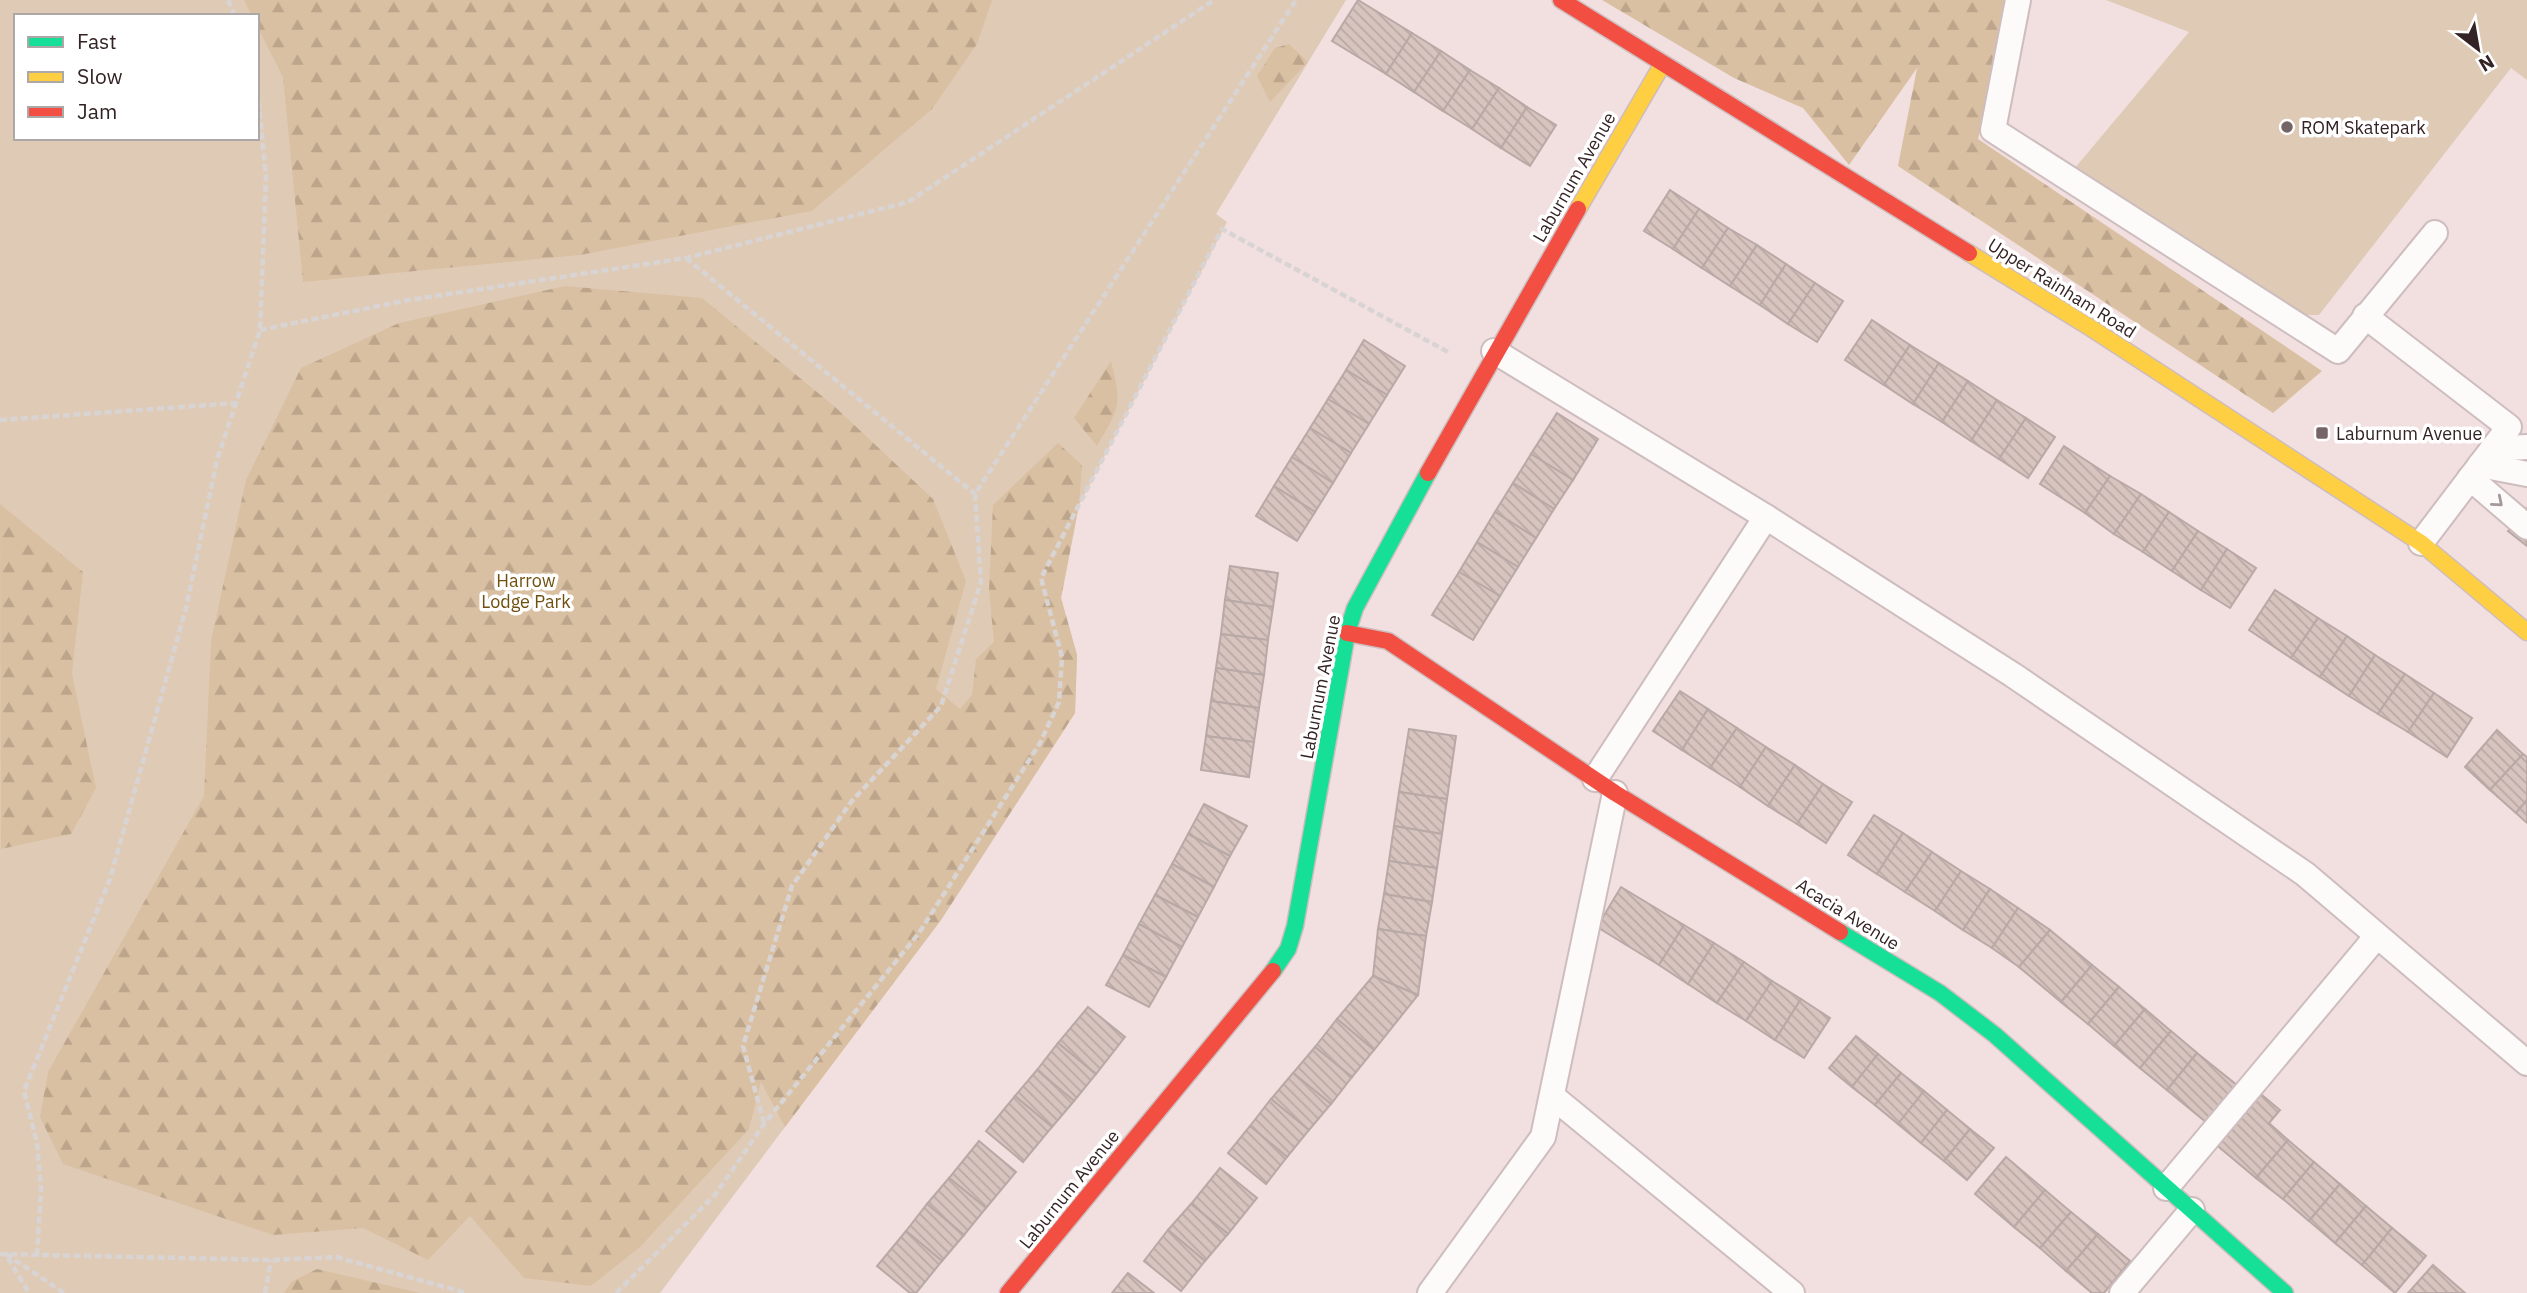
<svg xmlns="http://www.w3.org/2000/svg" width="2527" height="1293" viewBox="0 0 2527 1293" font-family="'IBM Plex Sans',sans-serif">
<defs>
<pattern id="forest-firs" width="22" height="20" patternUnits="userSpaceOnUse" patternTransform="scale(1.75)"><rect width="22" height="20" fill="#dac0a2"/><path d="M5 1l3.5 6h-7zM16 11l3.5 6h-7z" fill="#bca58b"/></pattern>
<pattern id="building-back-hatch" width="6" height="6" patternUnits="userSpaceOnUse" patternTransform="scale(1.75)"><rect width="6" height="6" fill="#d8c4bf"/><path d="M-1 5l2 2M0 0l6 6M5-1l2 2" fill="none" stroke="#baa8a4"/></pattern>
</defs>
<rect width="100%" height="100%" fill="#f2dfe0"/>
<g fill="#dfcab6" fill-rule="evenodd">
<path d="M0,0H1346L1216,214L1227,222L1079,505L1061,598L1077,655L1075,713L941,920L660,1293H0ZM16,16H257V138H16Z"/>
<polygon points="2106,0 2527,0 2527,80 2511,68 2319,315 2295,315 2069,175 2189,32"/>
</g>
<g fill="url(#forest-firs)">
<polygon points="244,0 992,0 977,44 932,109 812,211 580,255 303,282 283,77 257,26 257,16 252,16"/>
<polygon points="1602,0 2006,0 1978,139 2322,371 2273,413 1898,166 1917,68 1849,165 1803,108 1734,78"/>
<polygon points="1289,44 1308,62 1270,102 1257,76 1275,48"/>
<polygon points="565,286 702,298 834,406 933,499 966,581 936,689 960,709 972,695 976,659 994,642 989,590 993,505 1058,443 1082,465 1079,505 1061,598 1077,655 1075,713 941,920 785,1127 761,1082 749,1129 640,1247 591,1286 524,1278 470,1216 428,1260 363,1228 273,1235 63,1164 40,1117 48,1072 204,796 211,641 246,480 301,368 399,323"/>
<path d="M1111,361C1122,405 1120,407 1097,446L1074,418Z"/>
<polygon points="0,504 83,572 72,674 96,788 71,834 1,849"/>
<polygon points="317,1269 420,1293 284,1293 291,1282"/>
</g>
<g fill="url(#building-back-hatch)" stroke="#b8a9a6" stroke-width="2">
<polygon points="1358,0 1412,33 1386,74 1332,41"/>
<polygon points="1412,33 1441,51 1414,92 1386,74"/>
<polygon points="1441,51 1470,70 1443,111 1414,92"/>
<polygon points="1470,70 1499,88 1472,129 1443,111"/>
<polygon points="1499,88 1527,107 1501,148 1472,129"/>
<polygon points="1527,107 1556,125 1530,166 1501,148"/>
<polygon points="1670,190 1699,209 1673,249 1644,231"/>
<polygon points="1699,209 1728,228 1702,268 1673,249"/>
<polygon points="1728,228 1757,245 1730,286 1702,268"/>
<polygon points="1757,245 1786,264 1760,305 1730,286"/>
<polygon points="1786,264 1815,283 1788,324 1760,305"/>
<polygon points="1815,283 1843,301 1817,342 1788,324"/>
<polygon points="1872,320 1910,345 1884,385 1845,360"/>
<polygon points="1364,340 1405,366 1387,395 1346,370"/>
<polygon points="1910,345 1939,363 1913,404 1884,385"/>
<polygon points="1939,363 1968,381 1942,422 1913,404"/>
<polygon points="1346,370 1387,395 1369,424 1328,399"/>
<polygon points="1968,381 1997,400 1971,441 1942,422"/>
<polygon points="1328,399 1369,424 1351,453 1310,428"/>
<polygon points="1997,400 2026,418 1999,459 1971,441"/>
<polygon points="1557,413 1598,439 1573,480 1531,454"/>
<polygon points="2026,418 2055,437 2028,478 1999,459"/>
<polygon points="1310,428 1351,453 1333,483 1292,457"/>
<polygon points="2064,446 2110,476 2085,513 2040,484"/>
<polygon points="1531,454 1573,480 1554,509 1513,483"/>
<polygon points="1292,457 1333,483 1315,512 1274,486"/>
<polygon points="2110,476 2141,494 2114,534 2085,513"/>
<polygon points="1513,483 1554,509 1536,538 1495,512"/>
<polygon points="1274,486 1315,512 1297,541 1256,516"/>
<polygon points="2141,494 2169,512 2143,552 2114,534"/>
<polygon points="2527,508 2527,546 2508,531"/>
<polygon points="1495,512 1536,538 1518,567 1477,542"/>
<polygon points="2169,512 2198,531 2172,571 2143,552"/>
<polygon points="2198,531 2227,549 2201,590 2172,571"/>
<polygon points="1477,542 1518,567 1500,596 1459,572"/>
<polygon points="2227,549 2256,568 2230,608 2201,590"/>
<polygon points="1230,566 1278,573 1273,607 1225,600"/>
<polygon points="1459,572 1500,596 1473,640 1432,615"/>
<polygon points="2275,590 2318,618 2291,658 2249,630"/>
<polygon points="1225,600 1273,607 1268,640 1221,634"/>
<polygon points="2318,618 2347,636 2320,677 2291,658"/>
<polygon points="1221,634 1268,640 1264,675 1216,668"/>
<polygon points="2347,636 2375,655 2349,696 2320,677"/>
<polygon points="2375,655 2405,674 2378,714 2349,696"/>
<polygon points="1216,668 1264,675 1259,708 1211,701"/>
<polygon points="2405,674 2434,693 2408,732 2378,714"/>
<polygon points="1680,691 1708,709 1682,750 1653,731"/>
<polygon points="2434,693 2472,718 2447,757 2408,732"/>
<polygon points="1211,701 1259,708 1254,742 1206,736"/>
<polygon points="1708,709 1737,728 1710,768 1682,750"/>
<polygon points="1737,728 1766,747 1740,787 1710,768"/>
<polygon points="1409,729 1456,736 1447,799 1399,792"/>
<polygon points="2497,730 2523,754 2490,790 2465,767"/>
<polygon points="1206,736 1254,742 1249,777 1201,770"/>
<polygon points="1766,747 1795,765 1768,806 1740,787"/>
<polygon points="2523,754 2527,757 2527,800 2516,813 2490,790"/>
<polygon points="1795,765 1823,784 1797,824 1768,806"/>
<polygon points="1823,784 1852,802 1826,843 1797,824"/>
<polygon points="1399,792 1447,799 1442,834 1394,826"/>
<polygon points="2527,800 2527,823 2516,813"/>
<polygon points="1204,804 1247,826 1230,856 1188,834"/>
<polygon points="1874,815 1903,833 1877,874 1848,855"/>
<polygon points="1394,826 1442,834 1437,868 1389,861"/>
<polygon points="1903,833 1932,852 1905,892 1877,874"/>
<polygon points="1188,834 1230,856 1214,887 1172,864"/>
<polygon points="1932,852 1961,871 1935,911 1905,892"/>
<polygon points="1389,861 1437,868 1432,902 1384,894"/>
<polygon points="1172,864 1214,887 1198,917 1155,895"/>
<polygon points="1961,871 1990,889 1963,930 1935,911"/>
<polygon points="1621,887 1684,925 1659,965 1597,927"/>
<polygon points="1990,889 2018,908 1992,948 1963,930"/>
<polygon points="1384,894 1432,902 1426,936 1378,929"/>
<polygon points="1155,895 1198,917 1182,947 1139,924"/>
<polygon points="2018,908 2050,930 2019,967 1992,948"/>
<polygon points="1139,924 1182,947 1166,977 1123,955"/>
<polygon points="1684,925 1714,943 1688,984 1659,965"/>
<polygon points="1378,929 1426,936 1418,995 1373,976"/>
<polygon points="2050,930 2092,965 2061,1002 2019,967"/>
<polygon points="1714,943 1744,962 1717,1003 1688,984"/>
<polygon points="1123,955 1166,977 1149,1007 1106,985"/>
<polygon points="1744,962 1772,981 1746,1021 1717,1003"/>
<polygon points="2092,965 2119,987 2088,1024 2061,1002"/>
<polygon points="1373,976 1418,995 1374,1050 1337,1019"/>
<polygon points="1772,981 1801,999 1775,1040 1746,1021"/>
<polygon points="2119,987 2145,1009 2114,1046 2088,1024"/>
<polygon points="1801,999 1830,1018 1804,1058 1775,1040"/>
<polygon points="1088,1007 1125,1037 1096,1074 1058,1043"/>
<polygon points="2145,1009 2171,1031 2140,1068 2114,1046"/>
<polygon points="1337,1019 1374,1050 1352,1077 1315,1047"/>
<polygon points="2171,1031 2197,1053 2167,1090 2140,1068"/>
<polygon points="1856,1036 1878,1054 1852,1087 1829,1068"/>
<polygon points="1058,1043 1096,1074 1074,1101 1037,1070"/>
<polygon points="1315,1047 1352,1077 1331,1104 1293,1073"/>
<polygon points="2197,1053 2243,1090 2212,1127 2167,1090"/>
<polygon points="1878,1054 1901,1073 1875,1105 1852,1087"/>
<polygon points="1037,1070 1074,1101 1052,1127 1015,1096"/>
<polygon points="1293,1073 1331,1104 1309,1130 1271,1099"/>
<polygon points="1901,1073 1924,1091 1898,1124 1875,1105"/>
<polygon points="2256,1090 2280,1110 2269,1123 2288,1140 2256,1178 2213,1142"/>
<polygon points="1924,1091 1947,1110 1921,1143 1898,1124"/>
<polygon points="1015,1096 1052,1127 1023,1162 986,1131"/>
<polygon points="1271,1099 1309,1130 1287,1157 1250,1126"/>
<polygon points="1947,1110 1970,1129 1944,1161 1921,1143"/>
<polygon points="1250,1126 1287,1157 1266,1184 1228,1153"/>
<polygon points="1970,1129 1994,1148 1967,1180 1944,1161"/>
<polygon points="2288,1140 2314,1162 2283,1199 2256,1178"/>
<polygon points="979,1141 1016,1172 986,1208 949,1178"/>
<polygon points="2006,1157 2045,1190 2014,1227 1975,1194"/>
<polygon points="2314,1162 2340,1184 2309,1221 2283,1199"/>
<polygon points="1220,1168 1257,1198 1228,1234 1191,1204"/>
<polygon points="949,1178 986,1208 964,1235 927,1204"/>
<polygon points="2340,1184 2366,1206 2335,1243 2309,1221"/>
<polygon points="2045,1190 2071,1212 2040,1248 2014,1227"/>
<polygon points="927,1204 964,1235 942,1261 906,1231"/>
<polygon points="1191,1204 1228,1234 1205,1261 1168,1230"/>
<polygon points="2366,1206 2392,1228 2362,1265 2335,1243"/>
<polygon points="2071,1212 2098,1234 2066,1271 2040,1248"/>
<polygon points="2392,1228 2426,1256 2395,1293 2362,1265"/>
<polygon points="1168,1230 1205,1261 1181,1291 1144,1261"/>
<polygon points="906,1231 942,1261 916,1293 910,1293 877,1266"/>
<polygon points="2098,1234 2130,1261 2104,1293 2092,1293 2066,1271"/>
<polygon points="2433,1265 2465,1293 2408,1293"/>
<polygon points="1128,1273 1154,1293 1112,1293"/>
</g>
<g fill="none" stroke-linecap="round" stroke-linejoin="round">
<defs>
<g id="lane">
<polyline points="2018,0 1993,130 2338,351 2435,233"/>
<polyline points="2365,316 2509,427 2421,543"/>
<polyline points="1494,351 1766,517 2013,675 2305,874 2527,1063"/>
<polyline points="2492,449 2527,447"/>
<polyline points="2480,465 2527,474"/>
<polyline points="2470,478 2527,527"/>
<polyline points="1595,779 1766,517"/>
<polyline points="1552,1096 1792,1293"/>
<polyline points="2166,1188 2377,936"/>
<polyline points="1430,1293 1543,1137 1615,793"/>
<polyline points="2122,1293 2192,1210"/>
</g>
<g id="fast">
<polyline points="1840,932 1940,993 1995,1035 2285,1293"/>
<polyline points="1273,971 1288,949 1295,926 1347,633 1355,608 1428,473"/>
</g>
<g id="slow">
<polyline points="1578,209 1662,65"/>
<polyline points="1969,253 2091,328 2421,543 2527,632"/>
</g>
<g id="jam">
<polyline points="1561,0 1969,253"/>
<polyline points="1428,473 1578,209"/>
<polyline points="1347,633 1388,641 1615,793 1840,932"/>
<polyline points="1008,1293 1273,971"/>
</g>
</defs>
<use href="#lane" stroke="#cebdbe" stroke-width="28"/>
<use href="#fast" stroke="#cebdbe" stroke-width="19"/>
<use href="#slow" stroke="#cebdbe" stroke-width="19"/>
<use href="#jam" stroke="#cebdbe" stroke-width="19"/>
<g stroke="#d9d4d4" stroke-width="4.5" stroke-dasharray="7 3.5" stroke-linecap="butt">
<polyline points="228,0 235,16"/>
<polyline points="686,258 975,494"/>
<polyline points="260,330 403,301 686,258 908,202 1214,0"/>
<polyline points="0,420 236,403"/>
<polyline points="764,1123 743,1046 792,886 851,802 941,706 981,582 975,494 1296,0"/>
<polyline points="0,1254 271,1260 336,1257 467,1293"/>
<polyline points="6,1254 64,1293"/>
<polyline points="37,1255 41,1189 37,1143 24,1091 110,879 186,608 217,460 260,330 266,176 257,85"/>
<polyline points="8,1258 29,1293"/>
<polyline points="265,1293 271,1260"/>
<polyline points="616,1293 715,1195 764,1124 919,933 1040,743 1059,702 1062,657 1041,578 1222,229 1448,352"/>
</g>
<use href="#lane" stroke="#fdfafa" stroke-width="24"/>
<use href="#fast" stroke="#16e098" stroke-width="16"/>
<use href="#slow" stroke="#ffcf43" stroke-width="16"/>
<use href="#jam" stroke="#f24e42" stroke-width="16"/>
</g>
<defs><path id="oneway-chevron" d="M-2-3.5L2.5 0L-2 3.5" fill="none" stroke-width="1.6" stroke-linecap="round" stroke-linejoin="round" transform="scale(1.75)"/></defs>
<use stroke="#a3999a" href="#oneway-chevron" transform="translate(2498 502) rotate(40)"/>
<g fill="#766566" stroke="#fff" stroke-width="2.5">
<circle cx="2287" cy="127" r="7"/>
<rect x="2315" y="426" width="14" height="14" rx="3.5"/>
</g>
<g text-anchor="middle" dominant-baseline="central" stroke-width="7" stroke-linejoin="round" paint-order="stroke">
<g font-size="18" fill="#342325" stroke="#fff" text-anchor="start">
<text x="2301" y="127">ROM Skatepark</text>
<text x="2336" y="433">Laburnum Avenue</text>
</g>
<g font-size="18" fill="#342325" stroke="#fff">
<text transform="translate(1574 177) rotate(-60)">Laburnum Avenue</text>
<text transform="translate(2062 288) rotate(32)">Upper Rainham Road</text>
<text transform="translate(1320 687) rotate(-79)">Laburnum Avenue</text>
<text transform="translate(1848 914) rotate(32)">Acacia Avenue</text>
<text transform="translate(1069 1189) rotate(-51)">Laburnum Avenue</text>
</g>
<g font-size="18" fill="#71500f" stroke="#fff">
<text x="526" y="580">Harrow<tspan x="526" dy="21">Lodge Park</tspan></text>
</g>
</g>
<rect x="14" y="14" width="245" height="126" fill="#ffffff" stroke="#aea7a8" stroke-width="2"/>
<rect x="28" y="37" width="35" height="10" fill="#16e098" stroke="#aea7a8" stroke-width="2"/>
<text x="77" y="49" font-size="21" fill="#342325">Fast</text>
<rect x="28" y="72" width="35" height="10" fill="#ffcf43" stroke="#aea7a8" stroke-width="2"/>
<text x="77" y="84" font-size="21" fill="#342325">Slow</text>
<rect x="28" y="107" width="35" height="10" fill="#f24e42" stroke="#aea7a8" stroke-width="2"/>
<text x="77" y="119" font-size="21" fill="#342325">Jam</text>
<g transform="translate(2478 49) rotate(149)" stroke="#ffffff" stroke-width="5" paint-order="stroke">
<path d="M0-5L12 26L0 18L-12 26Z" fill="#342325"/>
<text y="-10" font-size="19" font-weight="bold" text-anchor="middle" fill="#342325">N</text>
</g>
</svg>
